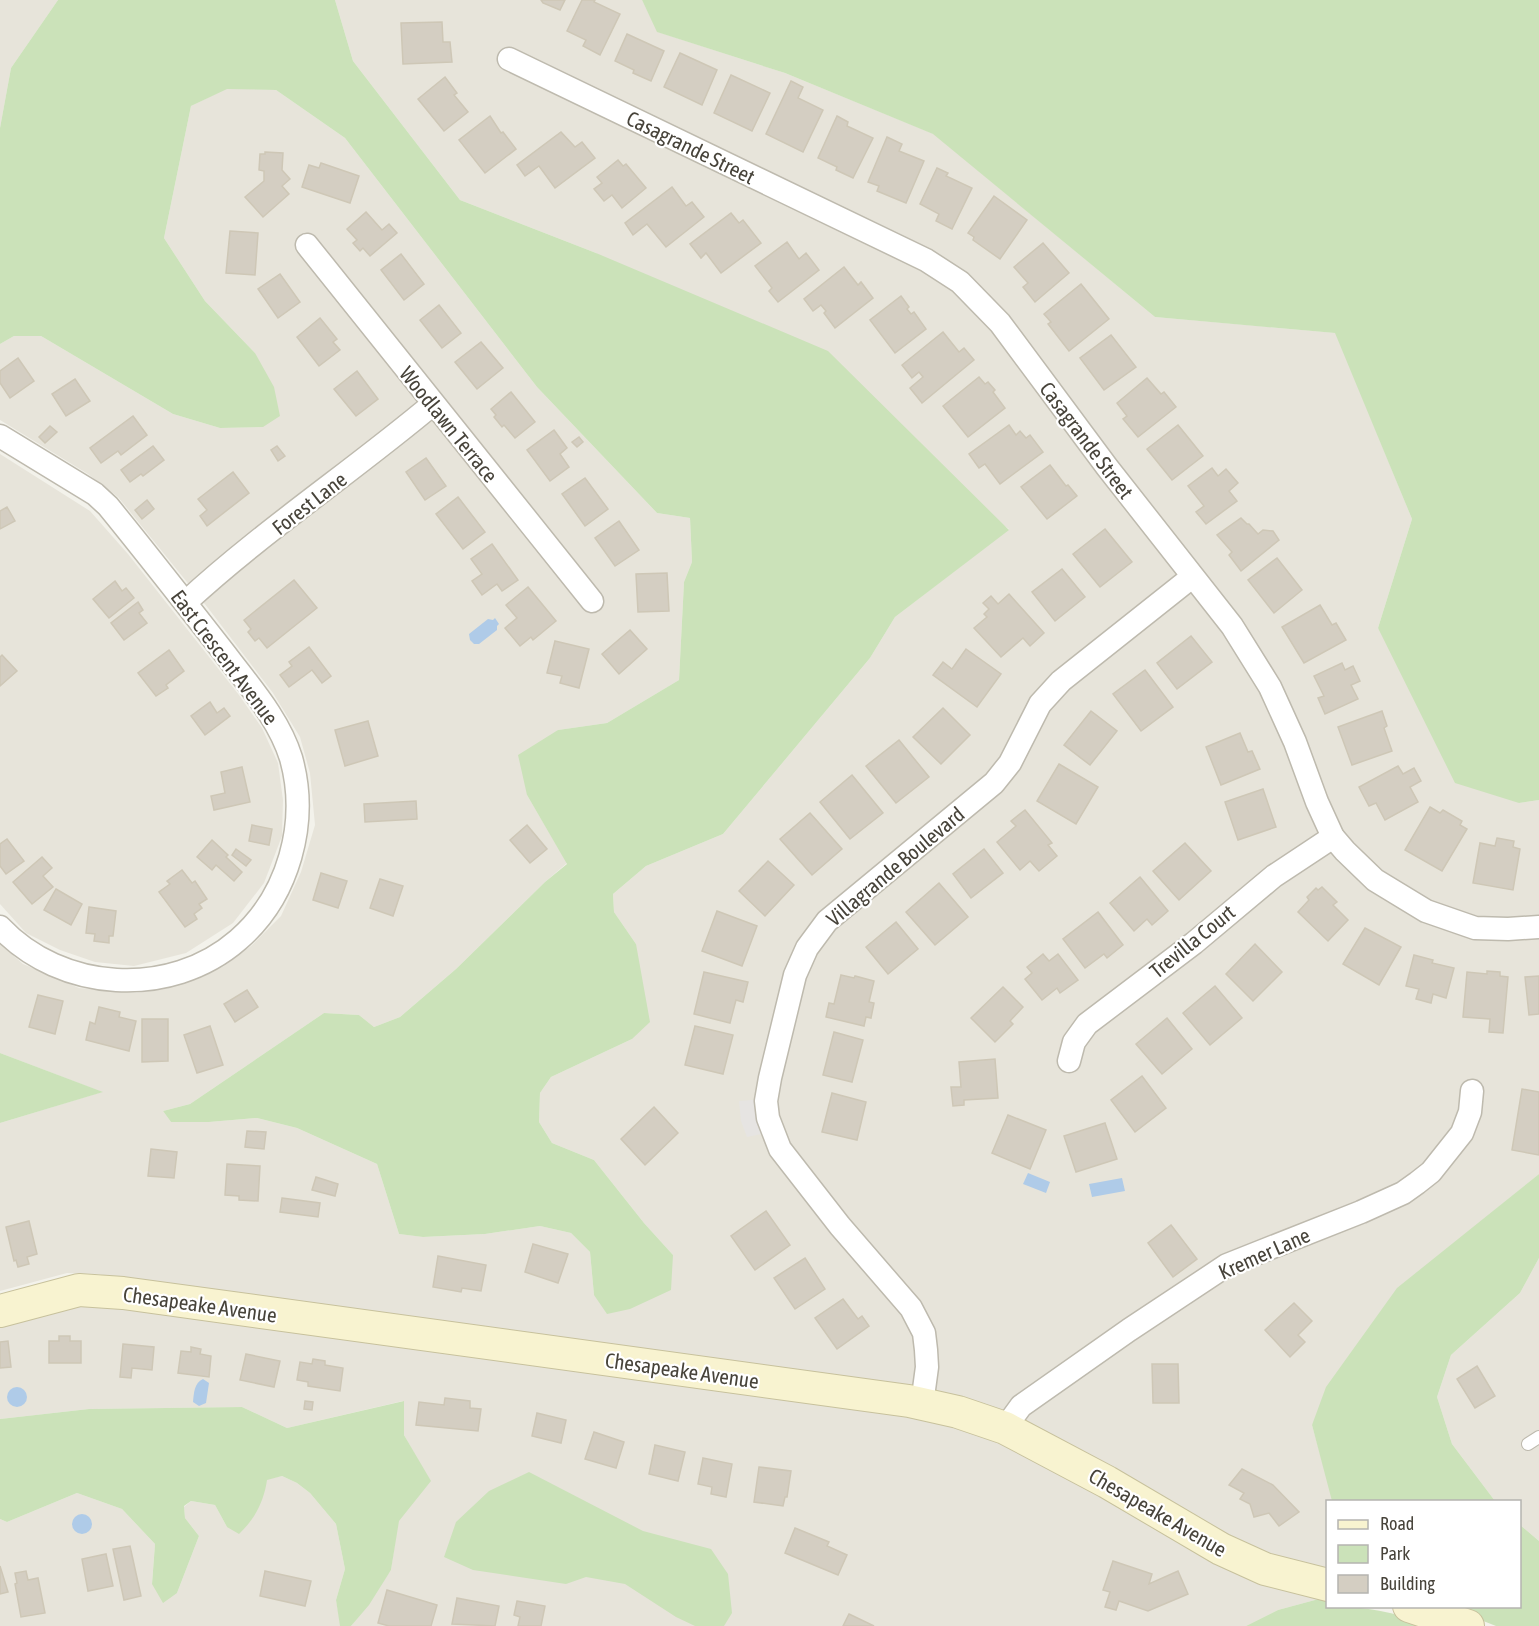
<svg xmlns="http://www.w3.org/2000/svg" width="1539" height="1626" viewBox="0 0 1539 1626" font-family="'Asap Condensed',sans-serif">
<rect width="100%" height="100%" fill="#f3f2eb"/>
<g fill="#e7e4da">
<polygon points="0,0 58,0 11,68 0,128"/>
<polygon points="335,0 642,0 658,32 785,73 934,134 1155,317 1336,333 1412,519 1378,628 1519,803 1539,800 1539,1174 1495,1210 1312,1425 1332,1496 1332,1501 1328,1502 1327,1570 1283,1563 1214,1537 1055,1439 98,1274 67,1273 0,1291 0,1123 102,1092 0,1053 0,944 23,964 79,988 137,993 165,989 198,979 224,966 251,946 281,916 301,872 315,825 310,773 300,737 273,693 208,608 118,497 88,474 0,420 0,344 14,336 41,336 173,414 220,428 263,427 255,353 205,301 164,238 191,106 227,88 276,90 345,138 537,387 657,513 690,518 692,562 684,582 679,680 607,723 558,730 527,795 567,863 545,882 456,969 400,1017 374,1027 359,1015 324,1013 190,1104 163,1111 171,1122 209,1122 257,1118 297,1128 377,1164 399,1234 424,1237 485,1234 540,1226 571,1233 590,1252 594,1295 673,1255 644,1223 594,1160 552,1143 539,1122 540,1093 551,1077 632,1039 636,944 614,912 613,894 646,866 723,834 870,658 895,617 1009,529 596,253 460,200 353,61"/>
<polygon points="0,454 90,511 128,554 239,695 262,728 278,763 283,800 282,836 264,883 233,923 186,953 134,966 95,962 60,950 26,933 0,904"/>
<polygon points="1539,1258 1539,1541 1520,1525 1520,1502 1495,1501 1452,1444 1437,1397 1451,1355 1520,1293"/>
<polygon points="99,1300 947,1420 1007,1441 1326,1597 1278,1610 1246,1626 351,1626 391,1570 398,1521 430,1481 404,1435 403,1401 287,1428 242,1407 89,1409 0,1419 0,1321"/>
<polygon points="282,1476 297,1483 310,1493 336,1524 345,1569 336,1600 341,1626 0,1626 0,1519 7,1522 77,1493 122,1509 155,1544 152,1583 177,1593 199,1536 185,1518 184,1507 191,1501 215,1505 227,1527 267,1479"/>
</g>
<g fill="#cbe2b9">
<polygon points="58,0 335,0 353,61 460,200 596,253 828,351 1009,530 895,617 870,658 723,834 646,866 613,894 614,912 636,944 650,1022 632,1039 551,1077 540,1093 539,1122 552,1143 594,1160 644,1223 673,1255 671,1290 630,1309 607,1314 594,1295 590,1252 571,1233 540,1226 485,1234 423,1237 399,1234 377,1164 297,1128 257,1118 209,1122 171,1122 163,1111 190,1104 324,1013 359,1015 374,1027 400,1017 456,969 545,882 567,864 527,795 518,755 558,730 607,723 679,680 684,582 692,562 690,518 657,513 537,387 345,138 276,90 227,89 191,106 164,238 205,301 255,353 274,387 280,416 263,427 220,428 173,414 41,336 14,336 0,344 0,128 11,68"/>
<polygon points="642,0 1539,0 1539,800 1519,803 1455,783 1378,628 1412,519 1335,333 1155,317 933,134 785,73 657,32"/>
<polygon points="0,1053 103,1092 0,1123"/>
<polygon points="1539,1174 1539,1258 1520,1293 1451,1355 1437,1397 1452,1444 1495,1501 1332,1501 1312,1425 1326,1387 1397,1288"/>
<path d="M404,1401V1435L431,1481L399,1521L391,1570L369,1605L351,1626H340L336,1600L345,1569L336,1524L310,1493L297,1483L282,1476L267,1480C264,1501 255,1519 239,1534L227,1527L215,1505L191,1501L184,1506L185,1518L199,1536L177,1593L163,1603L152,1584L155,1544L122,1509L77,1493L7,1522L0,1519V1419L89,1409L242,1407L287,1428Z"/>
<polygon points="529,1472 643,1531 711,1549 728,1574 732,1613 724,1626 695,1626 676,1617 625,1584 586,1577 566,1584 473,1570 444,1557 456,1522 489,1491"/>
<polygon points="1520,1525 1539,1541 1539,1626 1496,1626 1448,1607 1520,1606"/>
<path d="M1326,1597L1327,1598L1328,1606C1366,1607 1393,1611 1429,1626H1246L1278,1610Z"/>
</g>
<polygon fill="#e6e4e2" points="775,1098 781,1130 747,1137 741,1121 739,1101"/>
<g fill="#afcbe8">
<polygon points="495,618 499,624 497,626 497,630 479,644 474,644 470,640 469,634 488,619 493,620"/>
<polygon points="1028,1173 1050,1182 1046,1193 1023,1184"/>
<polygon points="1122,1178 1125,1191 1092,1197 1089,1184"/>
<path d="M203,1379L209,1383L206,1403L199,1406L193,1402C194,1393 194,1383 203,1379Z"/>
<circle cx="17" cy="1397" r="10"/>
<circle cx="82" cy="1524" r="10"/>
</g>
<g fill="#d4cec2" stroke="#cec7b6" stroke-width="1.5">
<polygon points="541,0 565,0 560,10 543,3"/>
<polygon points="582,0 595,0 594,2 620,14 600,55 583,46 586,40 567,31"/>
<polygon points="442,22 443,42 450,42 452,62 403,64 401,23"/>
<polygon points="627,34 664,51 651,81 633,73 634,70 615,61"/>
<polygon points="680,53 717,70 702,105 664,87"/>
<polygon points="731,75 770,93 752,131 714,113"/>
<polygon points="445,77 457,93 454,95 468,112 444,131 418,99"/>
<polygon points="791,81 803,87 798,98 823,110 803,152 766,134"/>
<polygon points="490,116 501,133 503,132 516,149 485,173 459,140"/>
<polygon points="837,116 848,122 847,126 873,138 853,178 836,170 837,167 818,158"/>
<polygon points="561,132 575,147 582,142 595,158 555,188 539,166 525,176 517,165"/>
<polygon points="887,137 902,144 899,151 924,161 906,203 877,191 879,186 868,182"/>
<polygon points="265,152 283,153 282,170 290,179 282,186 289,194 263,217 245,197 264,181 264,171 259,170 260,154 265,154"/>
<polygon points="618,160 623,166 626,164 646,188 622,208 612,195 604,201 594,189 602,183 597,177"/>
<polygon points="321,163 359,176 350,203 302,187 309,165 319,168"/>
<polygon points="937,168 948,173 946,176 972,188 952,229 936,221 939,214 920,204"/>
<polygon points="672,187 686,206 692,202 704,217 666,247 647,224 633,235 625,223"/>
<polygon points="994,196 1027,220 1000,259 973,240 974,237 968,233"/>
<polygon points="366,212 382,230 389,224 397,233 370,256 363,248 360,251 353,243 357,240 347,229"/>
<polygon points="731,213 739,223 743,220 761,243 721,273 706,253 701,258 690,244"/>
<polygon points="230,231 258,233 255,275 226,273"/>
<polygon points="787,242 799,259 806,253 819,270 778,302 769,291 772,288 755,266"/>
<polygon points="1043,243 1069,273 1035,302 1023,287 1028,283 1014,267"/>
<polygon points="401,254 424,284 404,300 381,270"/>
<polygon points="844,267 858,285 861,282 873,298 835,328 824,313 826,311 821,305 813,311 804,299"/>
<polygon points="280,274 300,302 278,318 258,289"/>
<polygon points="1081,284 1109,319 1069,351 1048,324 1051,322 1044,314"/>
<polygon points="901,296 909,307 907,309 911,314 914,312 926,329 895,353 870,320"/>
<polygon points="439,305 461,333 442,348 420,320"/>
<polygon points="320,318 337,339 333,342 340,350 319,366 297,337"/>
<polygon points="943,332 959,352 964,348 974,360 922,403 910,388 923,377 919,372 912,378 902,365"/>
<polygon points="1111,335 1136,367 1104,390 1080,358"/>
<polygon points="481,342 503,368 477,389 455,362"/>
<polygon points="18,358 34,381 10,398 0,383 0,371"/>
<polygon points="357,371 378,399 356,416 334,389"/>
<polygon points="979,377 985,384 988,382 995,390 993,392 1005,408 968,437 943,406"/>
<polygon points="1147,378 1161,394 1164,392 1176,407 1138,437 1123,419 1127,416 1117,403"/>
<polygon points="75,379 90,401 66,416 52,394"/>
<polygon points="511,392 535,422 515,438 504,425 502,427 494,417 496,415 491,409"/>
<polygon points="133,416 147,435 121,455 118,451 101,463 90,448"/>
<polygon points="1009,425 1016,435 1020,431 1026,438 1030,435 1043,452 1000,484 985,464 979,468 969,454"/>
<polygon points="1178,425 1203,456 1172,480 1147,449"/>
<polygon points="50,426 57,432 45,443 39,437"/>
<polygon points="554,430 567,448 560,454 569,467 550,481 527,450"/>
<polygon points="579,437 583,442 577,447 572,442"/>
<polygon points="153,446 164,460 143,476 141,474 130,482 121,470"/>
<polygon points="277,446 285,456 278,461 271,450"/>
<polygon points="426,458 446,486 425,500 406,472"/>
<polygon points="1050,465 1066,486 1068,485 1077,496 1047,519 1021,487"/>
<polygon points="1212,468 1218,476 1226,469 1238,483 1229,491 1237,501 1206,524 1196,512 1204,506 1188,486"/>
<polygon points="233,472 249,493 207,526 200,516 207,510 198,499"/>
<polygon points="585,478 608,509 585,526 562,494"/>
<polygon points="458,497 485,532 463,549 436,514"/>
<polygon points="147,500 154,509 142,519 135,510"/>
<polygon points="7,507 15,521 0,529 0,511"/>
<polygon points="1241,518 1247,524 1249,524 1258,534 1263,530 1273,531 1279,540 1241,571 1229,555 1232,552 1217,535"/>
<polygon points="619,521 639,550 615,566 595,538"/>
<polygon points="1105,529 1132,562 1100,587 1073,554"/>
<polygon points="492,544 518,580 502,591 497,584 482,595 472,581 482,574 471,559"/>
<polygon points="1277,558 1302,590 1274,613 1248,580"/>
<polygon points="1062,569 1085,597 1055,621 1032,592"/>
<polygon points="667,573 669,611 638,612 636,574"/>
<polygon points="294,580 317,608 267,648 259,638 255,641 248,632 251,629 244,620"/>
<polygon points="115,581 122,591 126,588 134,598 109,618 93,599"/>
<polygon points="528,587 556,621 533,640 531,637 520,646 505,628 517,618 506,605"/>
<polygon points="1009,594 1044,633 1030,646 1023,638 1001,657 974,628 987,617 984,614 989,609 983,603 991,596 998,604"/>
<polygon points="138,602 143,610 139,613 147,623 124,640 111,623"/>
<polygon points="1320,605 1332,625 1336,623 1346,640 1304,663 1282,627"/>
<polygon points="630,630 647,649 619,674 602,654"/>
<polygon points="1191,636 1212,662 1177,689 1157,663"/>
<polygon points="555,641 589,649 579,688 560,683 562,676 547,673"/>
<polygon points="309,647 331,676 322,683 312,670 289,687 280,675 292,666 289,662"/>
<polygon points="966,649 1001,674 977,707 933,675 943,662 952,669"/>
<polygon points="169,650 184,671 166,685 168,688 156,696 138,673"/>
<polygon points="2,655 17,671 0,686 0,657"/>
<polygon points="1342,663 1345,670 1353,666 1360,681 1351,685 1358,699 1325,714 1318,698 1324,696 1314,676"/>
<polygon points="1145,670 1173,707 1141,731 1113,694"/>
<polygon points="210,702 217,713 224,708 230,716 205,735 191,716"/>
<polygon points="943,708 970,735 941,764 913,737"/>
<polygon points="1091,711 1117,731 1090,765 1064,745"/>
<polygon points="1382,711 1387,726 1384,728 1392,751 1352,765 1338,727"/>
<polygon points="368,721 378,756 345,766 335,730"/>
<polygon points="1240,733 1248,752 1252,751 1260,769 1221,785 1206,747"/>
<polygon points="899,740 929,777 896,803 866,766"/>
<polygon points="1059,764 1098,787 1076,824 1037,801"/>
<polygon points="1398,766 1403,774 1414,768 1421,781 1410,787 1418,802 1385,820 1376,803 1369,806 1359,787"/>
<polygon points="242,767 250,802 214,810 211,796 225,793 221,772"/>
<polygon points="852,775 883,813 850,839 820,802"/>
<polygon points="1263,789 1276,827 1238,840 1225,802"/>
<polygon points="416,801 417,819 365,822 364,804"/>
<polygon points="1430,807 1440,813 1443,810 1462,821 1460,825 1467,829 1442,871 1405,850"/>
<polygon points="1025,810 1052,843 1048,845 1057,856 1039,871 1030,861 1020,870 997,842 1016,826 1011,821"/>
<polygon points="810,813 842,849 812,875 780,839"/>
<polygon points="252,825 272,829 269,845 249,841"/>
<polygon points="527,825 547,849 530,863 510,840"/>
<polygon points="1497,838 1514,841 1513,847 1520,849 1513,890 1473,883 1480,843 1495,846"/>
<polygon points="7,839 24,861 6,874 0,866 0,844"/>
<polygon points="212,840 228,855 226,857 242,872 234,881 216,865 212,870 197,857"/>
<polygon points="1185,843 1211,871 1179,900 1153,871"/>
<polygon points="236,849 251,860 246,866 232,855"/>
<polygon points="984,849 1003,873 971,898 953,874"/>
<polygon points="42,857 52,868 43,876 53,887 32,904 13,882"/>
<polygon points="768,861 794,885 765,916 739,891"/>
<polygon points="182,870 192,883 195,881 207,899 199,904 202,908 194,914 197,919 185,927 159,892 170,884 167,881"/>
<polygon points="321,873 347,881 338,908 313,900"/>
<polygon points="1140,877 1168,911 1152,925 1147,919 1134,931 1110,903"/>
<polygon points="380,879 403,886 393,916 370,908"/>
<polygon points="939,883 968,917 935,945 906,912"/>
<polygon points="1322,887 1337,902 1333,905 1348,920 1328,941 1298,912 1309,900 1307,897 1316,888 1318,890"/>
<polygon points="56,889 82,904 71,925 44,910"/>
<polygon points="89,907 116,911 113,936 109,936 109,943 94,941 95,934 86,933"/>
<polygon points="717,911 757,926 742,966 702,951"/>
<polygon points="1098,912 1123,945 1107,958 1104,954 1085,968 1063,939"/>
<polygon points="896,922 918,949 888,974 866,947"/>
<polygon points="1365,928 1401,947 1379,985 1343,964"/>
<polygon points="1255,944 1282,972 1253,1001 1226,974"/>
<polygon points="1043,954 1049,961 1058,954 1078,980 1060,993 1057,988 1042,1000 1025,979 1032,973 1027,967"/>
<polygon points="1414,955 1433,960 1432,963 1454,968 1446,998 1433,994 1431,1003 1416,999 1419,989 1406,986"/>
<polygon points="1487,971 1500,972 1500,976 1508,977 1503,1033 1489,1032 1490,1019 1463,1017 1467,972 1487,974"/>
<polygon points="704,972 748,982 743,1002 736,1000 730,1023 694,1014"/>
<polygon points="841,975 854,978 855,976 874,981 869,1002 874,1003 871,1018 866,1017 864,1026 826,1017 829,1003 834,1004"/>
<polygon points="1539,976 1539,1014 1529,1015 1525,977"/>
<polygon points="1215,986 1242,1018 1210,1045 1183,1013"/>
<polygon points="1003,987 1023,1007 1010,1021 1013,1024 995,1042 971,1018"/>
<polygon points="247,990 258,1007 235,1022 224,1004"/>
<polygon points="38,995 63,1001 55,1034 29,1027"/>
<polygon points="99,1007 120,1012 119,1017 136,1021 129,1051 86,1040 90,1022 95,1024"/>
<polygon points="1167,1018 1192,1049 1162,1074 1136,1044"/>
<polygon points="142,1019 168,1019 168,1061 142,1062"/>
<polygon points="210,1026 223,1065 197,1073 184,1035"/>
<polygon points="695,1026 733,1035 723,1074 685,1065"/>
<polygon points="834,1032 863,1040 852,1082 823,1075"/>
<polygon points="995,1059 998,1098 964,1100 964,1105 953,1106 951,1087 961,1087 959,1062"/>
<polygon points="1142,1076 1166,1108 1135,1132 1111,1100"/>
<polygon points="1522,1089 1539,1092 1539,1155 1512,1150"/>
<polygon points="832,1093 866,1102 857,1140 822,1132"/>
<polygon points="654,1107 678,1133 645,1165 621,1139"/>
<polygon points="1008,1115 1046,1130 1030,1169 992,1153"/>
<polygon points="1105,1123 1117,1159 1076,1172 1064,1136"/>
<polygon points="247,1131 266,1132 264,1149 245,1147"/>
<polygon points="151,1149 177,1152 174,1178 148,1176"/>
<polygon points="227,1164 260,1166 258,1201 239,1200 239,1196 225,1195"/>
<polygon points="316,1177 338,1184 335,1196 312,1190"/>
<polygon points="282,1198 320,1203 318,1217 280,1212"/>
<polygon points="766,1211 790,1245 755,1270 731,1236"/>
<polygon points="29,1221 37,1254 27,1257 29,1264 18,1267 16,1260 14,1261 6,1227"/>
<polygon points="1171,1225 1197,1259 1173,1277 1148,1243"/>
<polygon points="533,1244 568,1254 558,1283 525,1272"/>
<polygon points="438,1256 486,1265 481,1291 462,1288 461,1292 433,1287"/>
<polygon points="805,1258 825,1289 795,1309 774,1278"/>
<polygon points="843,1299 858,1319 862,1316 869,1326 837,1349 815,1318"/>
<polygon points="1294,1303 1312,1321 1298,1335 1305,1342 1290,1357 1265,1330"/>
<polygon points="59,1336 70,1336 70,1341 81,1341 81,1363 49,1363 49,1341 59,1341"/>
<polygon points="8,1341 11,1367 0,1368 0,1342"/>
<polygon points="123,1344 154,1347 152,1370 132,1368 131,1378 120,1377"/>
<polygon points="191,1347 201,1349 200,1354 211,1356 209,1377 178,1373 181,1351 191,1352"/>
<polygon points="246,1354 280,1361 274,1387 240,1380"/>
<polygon points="313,1359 325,1361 325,1365 343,1368 340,1391 308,1386 308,1382 297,1380 300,1362 312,1364"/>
<polygon points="1152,1364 1178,1364 1179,1403 1153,1403"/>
<polygon points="1477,1366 1495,1396 1475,1408 1457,1379"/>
<polygon points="445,1398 470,1401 470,1408 481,1409 478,1431 416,1425 419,1402 444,1405"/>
<polygon points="305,1401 313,1402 312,1410 304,1409"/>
<polygon points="537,1413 566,1420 561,1443 532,1436"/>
<polygon points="594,1432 624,1442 616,1468 585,1459"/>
<polygon points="655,1445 685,1452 678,1481 649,1474"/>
<polygon points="703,1458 732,1464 726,1497 711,1494 712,1487 698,1484"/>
<polygon points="759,1467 791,1471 787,1497 785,1497 783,1506 754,1502"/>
<polygon points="1242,1469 1273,1485 1299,1512 1279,1526 1269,1513 1254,1517 1250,1504 1240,1499 1244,1493 1229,1485"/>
<polygon points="795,1528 829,1542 827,1546 847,1555 838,1575 785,1553"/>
<polygon points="130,1546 141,1596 124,1600 113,1549"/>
<polygon points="106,1554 113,1586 88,1591 82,1559"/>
<polygon points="1113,1561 1152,1574 1149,1584 1178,1571 1188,1594 1148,1611 1119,1601 1116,1610 1105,1607 1110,1592 1103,1590"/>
<polygon points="0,1566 8,1592 0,1594"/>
<polygon points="26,1571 28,1580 38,1578 45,1613 21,1617 15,1584 17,1583 15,1573"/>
<polygon points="265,1571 311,1581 305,1606 260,1596"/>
<polygon points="387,1590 437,1605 431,1626 389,1626 378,1623"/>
<polygon points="457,1598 499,1606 495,1626 452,1624"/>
<polygon points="517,1601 545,1606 541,1626 518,1626 520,1617 514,1615"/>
<polygon points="849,1614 874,1626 843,1626"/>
</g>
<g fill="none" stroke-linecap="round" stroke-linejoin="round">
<defs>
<polyline id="lane" points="1528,1444 1539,1437"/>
<g id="street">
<polyline points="509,59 926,260 960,282 1000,323 1107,467 1232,626 1270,687 1295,742 1317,802 1333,837 1345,851 1375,880 1426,911 1475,928 1508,929 1539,927"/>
<polyline points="307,245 592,601"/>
<path d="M0,436L95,494L108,506C148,555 187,605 226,655C250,687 279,719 291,758C309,822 289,896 238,940C170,999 61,992 0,927"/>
<path d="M186,602C263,531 352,472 433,404"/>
<polyline points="1069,1061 1074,1042 1087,1024 1194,943 1274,876 1333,837"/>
<polyline points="922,1404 927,1367 926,1350 924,1333 911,1308 840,1226 780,1149 768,1118 766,1101 770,1078 795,975 807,948 827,921 994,783 1010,763 1040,704 1061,681 1192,577"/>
<polyline points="1005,1428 1021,1406 1129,1330 1227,1265 1361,1212 1403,1193 1417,1183 1431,1172 1462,1133 1470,1112 1472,1091"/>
</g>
<g id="secondary">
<polyline points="0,1311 79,1290 123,1293 909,1401 958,1412 1005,1428 1107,1482 1221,1549 1265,1569 1328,1585"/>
<polyline points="1409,1606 1468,1626"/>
</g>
</defs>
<use href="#lane" stroke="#bebaae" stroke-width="14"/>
<use href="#street" stroke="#bebaae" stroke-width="25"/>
<use href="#secondary" stroke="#c7c19c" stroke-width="34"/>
<use href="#lane" stroke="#fff" stroke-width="12"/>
<use href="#street" stroke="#fff" stroke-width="22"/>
<use href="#secondary" stroke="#f8f3d0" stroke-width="32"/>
</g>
<g text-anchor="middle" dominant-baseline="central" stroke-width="4.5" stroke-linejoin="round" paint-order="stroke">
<g font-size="21" fill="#47433a" stroke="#fff">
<text transform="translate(691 147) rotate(26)">Casagrande Street</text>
<text transform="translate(449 424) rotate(51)">Woodlawn Terrace</text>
<text transform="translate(1087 440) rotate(53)">Casagrande Street</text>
<text transform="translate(309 503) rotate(-38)">Forest Lane</text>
<text transform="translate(225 657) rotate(53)">East Crescent Avenue</text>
<text transform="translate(895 866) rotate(-40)">Villagrande Boulevard</text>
<text transform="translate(1192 941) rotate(-39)">Trevilla Court</text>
<text transform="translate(1264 1253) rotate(-24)">Kremer Lane</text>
<text transform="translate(200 1304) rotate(8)">Chesapeake Avenue</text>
<text transform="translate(682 1370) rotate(8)">Chesapeake Avenue</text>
<text transform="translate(1158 1512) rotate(30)">Chesapeake Avenue</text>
</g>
</g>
<rect x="1326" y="1500" width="195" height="108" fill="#ffffff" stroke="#b5b4b0" stroke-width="1.5"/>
<rect x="1338" y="1520" width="30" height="9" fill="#f8f3d0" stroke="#b5b4b0" stroke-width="1.5"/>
<text x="1380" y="1530" font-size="18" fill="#47433a">Road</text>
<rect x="1338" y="1545" width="30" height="18" fill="#cbe2b9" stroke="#b5b4b0" stroke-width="1.5"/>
<text x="1380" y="1560" font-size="18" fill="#47433a">Park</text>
<rect x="1338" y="1575" width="30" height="18" fill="#d4cec2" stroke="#b5b4b0" stroke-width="1.5"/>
<text x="1380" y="1590" font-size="18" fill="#47433a">Building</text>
</svg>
